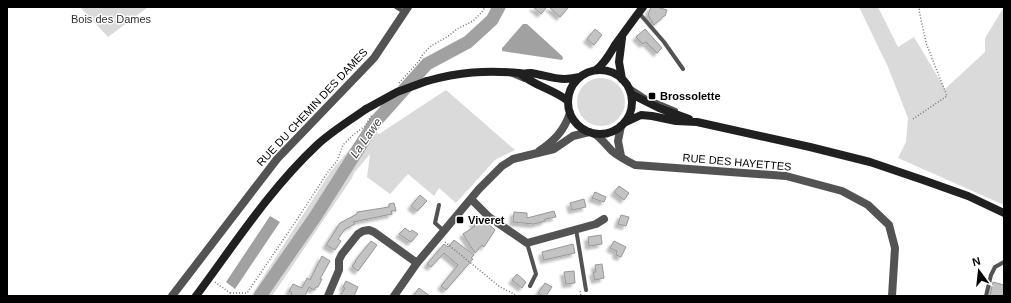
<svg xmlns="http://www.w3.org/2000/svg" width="1011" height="303" font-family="Arial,sans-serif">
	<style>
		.green { fill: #dadada }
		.water { fill: #a1a1a1 }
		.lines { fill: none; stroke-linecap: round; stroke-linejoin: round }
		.river { stroke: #a1a1a1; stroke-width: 13 }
		.building { fill: #c3c3c3; stroke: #979797; filter: url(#shadow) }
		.path { stroke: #757575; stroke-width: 1.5; stroke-dasharray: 1 2; stroke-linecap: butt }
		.lane { stroke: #535353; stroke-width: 4 }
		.street { stroke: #535353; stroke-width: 8 }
		.secondary { stroke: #202020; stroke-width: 8 }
		.secondary-bridge { stroke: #202020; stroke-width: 8 }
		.poi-dot { fill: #000; stroke: #fff; stroke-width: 1.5 }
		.labels { text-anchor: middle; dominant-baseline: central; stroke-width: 3; stroke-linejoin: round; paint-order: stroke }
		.park-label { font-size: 11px; fill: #313131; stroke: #fff }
		.poi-label { font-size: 11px; font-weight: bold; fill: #000; stroke: #fff; text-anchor: start }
		.street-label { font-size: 11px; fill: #000; stroke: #fff }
		.water-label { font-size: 12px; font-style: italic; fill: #424242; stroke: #fff }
	</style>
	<defs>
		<filter id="shadow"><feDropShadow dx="-3.5" dy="3.5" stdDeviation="1" flood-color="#0004"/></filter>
	</defs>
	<rect width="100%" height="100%" fill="#fff"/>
	<path class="green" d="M 80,7 L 148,7 L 108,37 Z
		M 859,7 L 878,7 L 898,47 L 914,37 L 945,89 L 985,52 L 985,38 L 1004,7 L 1004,205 L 898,158 L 906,142 L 908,118 L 888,67 Z
		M577 102a24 24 0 1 1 48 0a24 24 0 1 1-48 0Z
		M 446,90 L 515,150 L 495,160 L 456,203 L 439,188 L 434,196 L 408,174 L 390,194 L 367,177 L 370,154 L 354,173 L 352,178 L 272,296 L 251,296 L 331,171 L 368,128 L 379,134 Z"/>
	<path class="water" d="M 523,24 L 527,24 L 562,56 L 563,58 L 562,60 L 502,51 L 502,48 L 504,46 Z
		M 270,216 L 280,222 L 235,289 L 226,282 Z"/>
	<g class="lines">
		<path class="river" d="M 260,296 L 315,217 L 376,121 L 427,64 L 468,42 L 492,20 L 499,7"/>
	</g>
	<path class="building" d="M 533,7 L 547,7 L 541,14 Z
		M 549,7 L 569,7 L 560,17 Z
		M 651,7 L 657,7 L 667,10 L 665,16 L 664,16 L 654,25 L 648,15 Z
		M 595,29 L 602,35 L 594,45 L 587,39 Z
		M 645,29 L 662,48 L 657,53 L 646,42 L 643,44 L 636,37 Z
		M 619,186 L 629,193 L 624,200 L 614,192 Z
		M 595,192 L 606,197 L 604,202 L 592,198 Z
		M 420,195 L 427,201 L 417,211 L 411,206 Z
		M 584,199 L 586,207 L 572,210 L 570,203 Z
		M 394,203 L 396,211 L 391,211 L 392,214 L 353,222 L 355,224 L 345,229 L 338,239 L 341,241 L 335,250 L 326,245 L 340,223 L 357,214 L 357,212 L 389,207 L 389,204 Z
		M 554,211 L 556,217 L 545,219 L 545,221 L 534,224 L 513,222 L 514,212 L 527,213 L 527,218 Z
		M 621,215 L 629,217 L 626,226 L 618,224 Z
		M 478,219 L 480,222 L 484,220 L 495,230 L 484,247 L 482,245 L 475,253 L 463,234 L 475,226 L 473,222 Z
		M 405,228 L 410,232 L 412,230 L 418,234 L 411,242 L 399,234 Z
		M 601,235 L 602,244 L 589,246 L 588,237 Z
		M 454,240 L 474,255 L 471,258 L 473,259 L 446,290 L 441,286 L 458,265 L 444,253 L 431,267 L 427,264 L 444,244 L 448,247 Z
		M 371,241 L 377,245 L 358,271 L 352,266 L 356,262 L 355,261 Z
		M 614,241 L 626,247 L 621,257 L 616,255 L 617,251 L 610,248 Z
		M 573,244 L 575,253 L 544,260 L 542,252 Z
		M 322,256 L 330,261 L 320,279 L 322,279 L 318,287 L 316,287 L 314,290 L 309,287 L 305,296 L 291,296 L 292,293 L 289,291 L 293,284 L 302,288 L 307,278 L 310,280 Z
		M 602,264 L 604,278 L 595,280 L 593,272 L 596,272 L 595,265 Z
		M 574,271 L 575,283 L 566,284 L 564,272 Z
		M 517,274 L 526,282 L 522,288 L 512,280 Z
		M 346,281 L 358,287 L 354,296 L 340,296 L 345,288 L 343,287 Z
		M 993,282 L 1004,285 L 1004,296 L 990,296 Z
		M 545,283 L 552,287 L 546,296 L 543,296 L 538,293 Z
		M 419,288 L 430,296 L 413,296 Z"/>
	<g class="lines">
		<path class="path" d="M 399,83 L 419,61 L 423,54 L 431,46 L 447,37 L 457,29 L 473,21 L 482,12 L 485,7
			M 913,119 L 947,96 L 926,43 L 919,10 L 920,7
			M 445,242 L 500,287 L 518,296
			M 215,282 L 230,293 L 228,296
			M 580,291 L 581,296
			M 230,293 L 247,293 L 298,218 L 328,172 L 337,161 L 343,145 L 353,135 L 365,126 L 372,115"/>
		<path class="lane" d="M 396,7 L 404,12
			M 639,13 L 664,42 L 683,69
			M 510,74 L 524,80
			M 628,86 L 645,97 L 676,110
			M 439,205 L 435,223 L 444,231
			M 576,229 L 586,290
			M 527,243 L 536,274 L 530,286
			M 986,296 L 991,275 L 995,267 L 1004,262"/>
		<path class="street" d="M 595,134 C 602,139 606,145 612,151 C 618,156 627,161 635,165 L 786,176 L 842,191 L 868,205 L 889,225 L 895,248 L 892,296
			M 539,151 C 554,141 564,131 570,113
			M 621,156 L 618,141 L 621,126
			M 471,199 L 489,217 L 527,243 L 596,224 L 604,219
			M 172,296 L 277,159 L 374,58 L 408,7
			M 328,296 L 339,270 L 339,260 L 342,254 L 358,234 L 363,231 L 369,230 L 374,232 L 417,263
			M 394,296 L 417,263 L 479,189 L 502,166 L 513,159 L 554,149 L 573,136 L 589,132"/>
		<path class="secondary" d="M568 102a32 32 0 1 1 64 0a32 32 0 1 1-64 0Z
			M 596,70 C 605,63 609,55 615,45 C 624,33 633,20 643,7
			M 521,74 C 534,86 553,89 568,101
			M 622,79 L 619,62 L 622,38
			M 427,81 C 459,72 486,70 519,73 C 523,74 527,73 531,73 C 550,76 559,82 580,77
			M 631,94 L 659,108 L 689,119
			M 624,123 L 641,115 L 652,116 L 676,121 L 697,122 L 810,147 L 870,162 L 923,180 L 968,196 L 1004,213
			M 196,296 C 234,245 270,189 317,145 C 331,132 349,121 366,109"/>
		<path class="secondary-bridge" d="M 366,109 L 397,92 L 427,81"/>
	</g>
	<g class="poi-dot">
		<rect x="648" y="92" width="8" height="8" rx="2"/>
		<rect x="456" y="216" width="8" height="8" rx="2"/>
	</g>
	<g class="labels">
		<g class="park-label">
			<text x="111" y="19">Bois des Dames</text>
		</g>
		<g class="poi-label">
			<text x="660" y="96">Brossolette</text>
			<text x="468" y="220">Viveret</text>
		</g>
		<g class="street-label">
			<text transform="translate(312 107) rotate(-47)">RUE DU CHEMIN DES DAMES</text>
			<text transform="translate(737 162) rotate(5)">RUE DES HAYETTES</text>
		</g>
		<g class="water-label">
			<text transform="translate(366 138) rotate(-55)">La Lawe</text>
		</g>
	</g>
	<rect width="1011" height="303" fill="none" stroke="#000000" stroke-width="16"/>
	<g transform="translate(979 271) rotate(345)" stroke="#ffffff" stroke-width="3" paint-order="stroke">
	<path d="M0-3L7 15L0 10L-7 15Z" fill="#000000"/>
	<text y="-6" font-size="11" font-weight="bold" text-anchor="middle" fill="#000000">N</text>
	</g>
</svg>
